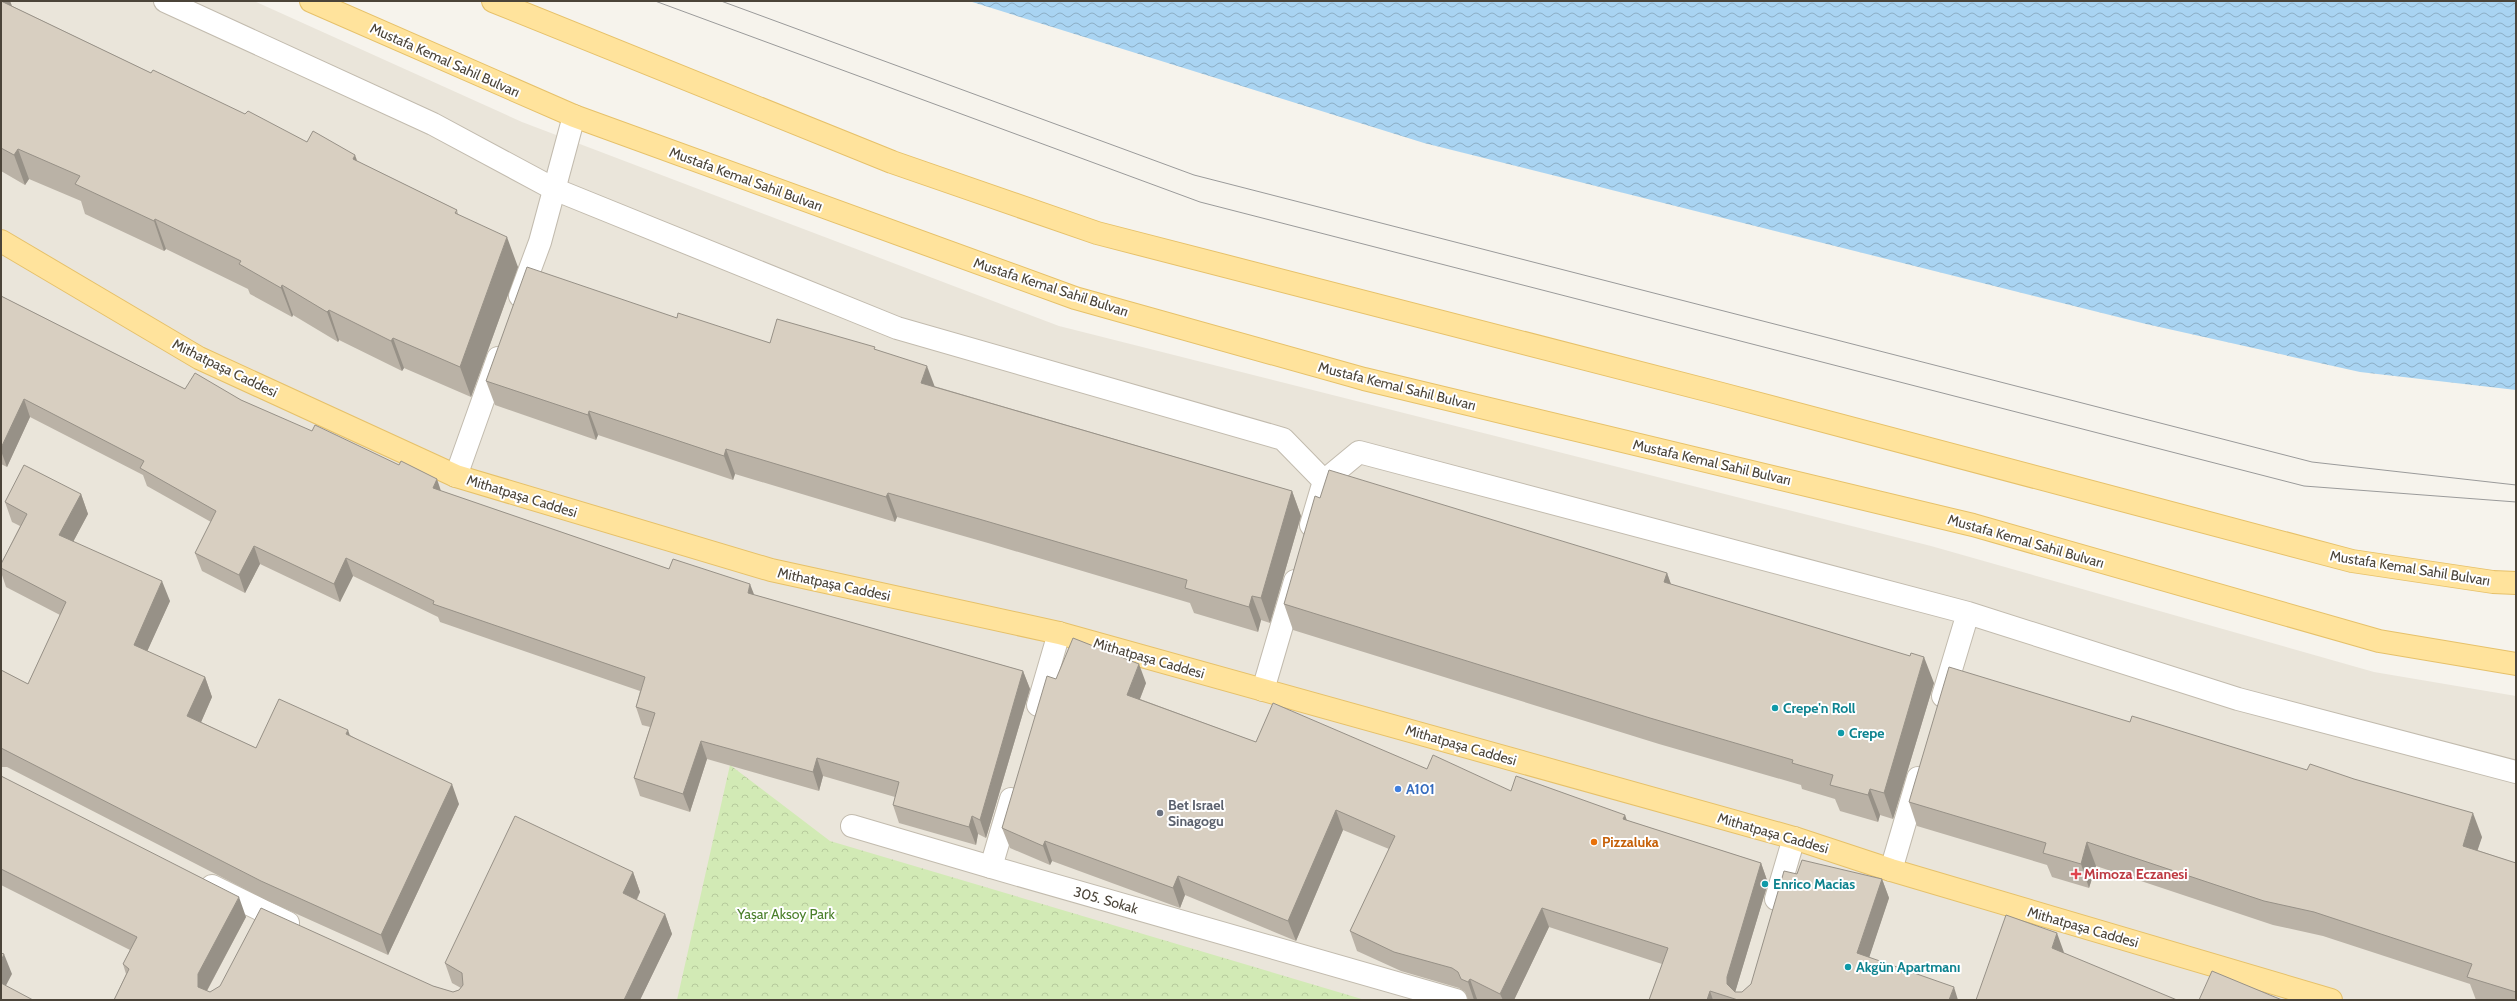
<svg xmlns="http://www.w3.org/2000/svg" width="2517" height="1001" font-family="Cabin,sans-serif">
	<style>
		.residential { fill: #eae5da }
		.park { fill: url(#park-crowns) }
		.water { fill: url(#water-waves) }
		.lines { fill: none; stroke-linecap: round; stroke-linejoin: round }
		.lane-casing { stroke: #c2bbae; stroke-width: 24 }
		.street-casing { stroke: #c2bbae; stroke-width: 24 }
		.primary-casing { stroke: #e6c16a; stroke-width: 24 }
		.lane { stroke: #fff; stroke-width: 22 }
		.street { stroke: #fff; stroke-width: 22 }
		.primary { stroke: #ffe39c; stroke-width: 22 }
		.tram { stroke: #9a9a9a; stroke-width: 1 }
		.wall { fill: #bab2a6 }
		.shaded-wall { fill: #979187 }
		.building { fill: #d8cfc1; stroke: #979187 }
		.culture-dot { fill: #0f9aa8; stroke: #fff; stroke-width: 1.5 }
		.shop-dot { fill: #3f7fe0; stroke: #fff; stroke-width: 1.5 }
		.worship-dot { fill: #6b7280; stroke: #fff; stroke-width: 1.5 }
		.food-dot { fill: #e8710a; stroke: #fff; stroke-width: 1.5 }
		.health-dot { fill: #e0444e; stroke: #fff; stroke-width: 1.5 }
		.labels { text-anchor: middle; dominant-baseline: central; stroke-width: 4; stroke-linejoin: round; paint-order: stroke }
		.street-label { font-size: 14px; fill: #4b4439; stroke: #fff }
		.culture-label { font-size: 14px; font-weight: bold; fill: #0d838f; stroke: #fff; text-anchor: start }
		.shop-label { font-size: 14px; font-weight: bold; fill: #366cbe; stroke: #fff; text-anchor: start }
		.worship-label { font-size: 14px; font-weight: bold; fill: #5b616d; stroke: #fff; text-anchor: start }
		.food-label { font-size: 14px; font-weight: bold; fill: #c56008; stroke: #fff; text-anchor: start }
		.health-label { font-size: 14px; font-weight: bold; fill: #be3a42; stroke: #fff; text-anchor: start }
		.park-label { font-size: 14px; fill: #4a7f2a; stroke: #fff }
	</style>
	<defs>
		<pattern id="park-crowns" width="20" height="18" patternUnits="userSpaceOnUse"><rect width="20" height="18" fill="#d2eab5"/><path d="M2 6a3 3 0 1 1 6 0M12 15a3 3 0 1 1 6 0" fill="none" stroke="#b6ca9c"/></pattern>
		<pattern id="water-waves" width="16" height="10" patternUnits="userSpaceOnUse"><rect width="16" height="10" fill="#a9d4f2"/><path d="M0 5q4-4 8 0t8 0" fill="none" stroke="#8caec5"/></pattern>
	</defs>
	<rect width="100%" height="100%" fill="#f6f3ec"/>
	<path class="residential" d="M 1,1 L 254,1 L 522,122 L 1059,326 L 1931,546 L 2374,672 L 2516,696 L 2516,1000 L 1,1000 Z"/>
	<path class="park" d="M 730,765 L 830,841 L 1365,1000 L 677,1000 Z"/>
	<path class="water" d="M 969,1 L 2516,1 L 2516,390 L 2360,372 L 2146,324 L 1424,143 Z"/>
	<g class="lines">
		<g class="lane-casing">
			<path id="lane" d="M 165,1 L 433,124 L 554,189 L 897,328 L 1283,439 L 1324,481
				M 1311,525 L 1324,481 L 1359,452 L 1968,613 L 2238,699 L 2516,772
				M 1263,690 L 1295,581
				M 1943,696 L 1968,613
				M 852,826 L 991,867
				M 1891,870 L 1918,778"/>
		</g>
		<g class="street-casing">
			<path id="street" d="M 520,296 L 540,242 L 574,116
				M 456,476 L 498,358
				M 1038,705 L 1059,633
				M 1011,799 L 991,867 L 1456,1000
				M 212,886 L 288,923
				M 1776,899 L 1794,838"/>
		</g>
		<g class="primary-casing">
			<path id="primary" d="M 311,1 L 574,116 L 1075,298 L 1364,379 L 1973,525 L 2379,641 L 2516,664
				M 493,1 L 892,162 L 1097,233 L 1718,393 L 2352,561 L 2493,582 L 2516,583
				M 1,241 L 199,358 L 456,476 L 771,570 L 1059,633 L 1794,838 L 1891,870 L 2331,1000"/>
		</g>
		<use href="#lane" class="lane"/>
		<use href="#street" class="street"/>
		<use href="#primary" class="primary"/>
		<path class="tram" d="M 655,1 L 1200,202 L 2304,486 L 2516,502
			M 721,1 L 1194,175 L 2312,462 L 2516,485"/>
	</g>
	<path class="wall" d="M 1,1 L 10,1 L 12,6 L 151,73 L 307,142 L 357,161 L 457,210 L 458,214 L 518,267 L 471,397 L 404,368 L 402,371 L 339,340 L 338,342 L 293,315 L 292,317 L 250,294 L 248,289 L 166,249 L 164,251 L 85,214 L 81,201 L 29,179 L 25,185 L 1,171 Z
		M 1,296 L 185,389 L 241,400 L 441,491 L 669,569 L 755,595 L 1023,671 L 1030,689 L 986,838 L 978,834 L 976,845 L 899,823 L 893,805 L 895,797 L 823,776 L 819,791 L 707,759 L 690,812 L 640,796 L 634,778 L 650,727 L 642,725 L 636,707 L 640,691 L 440,622 L 438,617 L 353,576 L 340,602 L 260,564 L 245,593 L 202,571 L 195,553 L 211,522 L 147,486 L 143,475 L 30,417 L 7,467 L 1,464 Z
		M 677,318 L 770,343 L 876,350 L 934,386 L 1292,491 L 1301,516 L 1270,623 L 1261,620 L 1258,632 L 1194,613 L 1190,603 L 988,543 L 897,517 L 895,522 L 735,474 L 733,480 L 598,435 L 596,440 L 495,405 L 486,381 Z
		M 81,494 L 88,514 L 73,542 L 170,601 L 147,651 L 205,677 L 212,697 L 201,722 L 256,748 L 350,735 L 459,804 L 388,955 L 268,901 L 7,767 L 1,767 L 1,670 L 28,684 L 60,615 L 6,587 L 1,572 L 1,564 L 20,526 L 12,522 L 5,502 Z
		M 1667,573 L 1671,584 L 1934,683 L 1893,819 L 1880,815 L 1878,822 L 1840,811 L 1835,799 L 1802,789 L 1801,785 L 1659,744 L 1293,630 L 1284,604 Z
		M 1056,679 L 1146,683 L 1140,699 L 1256,742 L 1427,769 L 1511,791 L 1625,815 L 1626,820 L 1761,863 L 1768,883 L 1735,992 L 1742,992 L 1751,984 L 1797,874 L 1882,879 L 1889,898 L 1869,957 L 1958,1000 L 1649,1000 L 1662,964 L 1549,927 L 1514,1000 L 1479,1000 L 1477,999 L 1476,1000 L 1470,1000 L 1468,999 L 1465,992 L 1459,988 L 1401,971 L 1357,951 L 1350,931 L 1389,849 L 1343,830 L 1296,941 L 1185,895 L 1180,908 L 1052,861 L 1050,865 L 1010,848 L 1002,828 Z
		M 1,776 L 246,917 L 207,991 L 210,992 L 433,986 L 453,992 L 459,990 L 461,988 L 452,983 L 445,963 L 633,872 L 640,892 L 637,900 L 665,914 L 672,934 L 640,1000 L 114,1000 L 126,974 L 123,964 L 130,950 L 1,885 Z
		M 1909,802 L 2482,837 L 2477,850 L 2516,863 L 2516,1000 L 2476,1000 L 2470,984 L 2323,936 L 2273,925 L 2096,866 L 2089,888 L 2052,877 L 2047,865 L 1917,826 Z"/>
	<path class="shaded-wall" d="M 2,1 L 10,1 L 18,23 Z
		M 18,149 L 29,179 L 25,185 L 14,155 Z
		M 355,155 L 366,185 L 353,159 Z
		M 155,219 L 166,249 L 164,251 L 154,221 Z
		M 507,237 L 518,267 L 471,397 L 460,367 Z
		M 282,285 L 293,315 L 292,317 L 281,288 Z
		M 329,310 L 339,340 L 338,342 L 327,312 Z
		M 393,338 L 404,368 L 402,371 L 391,341 Z
		M 927,366 L 936,390 L 921,383 Z
		M 24,399 L 30,417 L 7,467 L 1,451 L 1,448 Z
		M 589,411 L 598,435 L 596,440 L 588,415 Z
		M 726,449 L 735,474 L 733,480 L 724,456 Z
		M 437,479 L 443,497 L 433,488 Z
		M 1292,491 L 1301,516 L 1270,623 L 1261,598 Z
		M 888,493 L 897,517 L 895,522 L 886,497 Z
		M 81,494 L 88,514 L 66,555 L 59,535 Z
		M 254,546 L 260,564 L 245,593 L 239,575 Z
		M 346,558 L 353,576 L 340,602 L 334,584 Z
		M 1667,573 L 1676,599 L 1664,582 Z
		M 162,581 L 170,601 L 141,665 L 134,645 Z
		M 750,584 L 757,602 L 748,593 Z
		M 1252,596 L 1261,620 L 1258,632 L 1249,607 Z
		M 1924,657 L 1934,683 L 1893,819 L 1884,793 Z
		M 1139,664 L 1146,683 L 1134,714 L 1127,695 Z
		M 1023,671 L 1030,689 L 986,838 L 980,820 Z
		M 205,677 L 212,697 L 195,736 L 187,716 Z
		M 348,730 L 355,750 L 346,734 Z
		M 701,741 L 707,759 L 690,812 L 683,794 Z
		M 817,758 L 823,776 L 819,791 L 813,772 Z
		M 452,784 L 459,804 L 388,955 L 381,935 Z
		M 1870,789 L 1880,815 L 1878,822 L 1868,795 Z
		M 1336,810 L 1343,830 L 1296,941 L 1288,921 Z
		M 2473,813 L 2482,837 L 2471,870 L 2463,846 Z
		M 1625,815 L 1632,835 L 1623,819 Z
		M 972,816 L 978,834 L 976,845 L 969,827 Z
		M 1045,841 L 1052,861 L 1050,865 L 1043,846 Z
		M 2087,842 L 2096,866 L 2089,888 L 2081,864 Z
		M 1761,863 L 1768,883 L 1734,996 L 1727,984 L 1727,977 Z
		M 633,872 L 640,892 L 630,913 L 623,893 Z
		M 1178,876 L 1185,895 L 1180,908 L 1173,888 Z
		M 1882,879 L 1889,898 L 1864,973 L 1857,953 Z
		M 239,897 L 246,917 L 205,994 L 198,987 L 198,974 Z
		M 1542,908 L 1549,927 L 1514,1000 L 1503,1000 L 1500,994 Z
		M 665,914 L 672,934 L 640,1000 L 624,1000 Z
		M 2057,933 L 2066,958 L 2052,948 Z
		M 4,954 L 12,974 L 1,995 L 1,961 Z
		M 1470,979 L 1477,999 L 1476,1000 L 1474,1000 L 1468,982 Z
		M 1954,987 L 1958,1000 L 1949,1000 Z
		M 1710,991 L 1713,1000 L 1707,1000 Z"/>
	<path class="building" d="M 1,1 L 151,73 L 153,70 L 245,114 L 248,111 L 307,142 L 313,131 L 355,155 L 353,159 L 457,210 L 455,213 L 507,237 L 460,367 L 393,338 L 391,341 L 329,310 L 327,312 L 282,285 L 281,288 L 239,264 L 241,261 L 155,219 L 154,221 L 75,184 L 80,176 L 18,149 L 14,155 L 1,148 Z
		M 527,267 L 677,318 L 678,313 L 770,343 L 777,319 L 875,347 L 874,349 L 927,366 L 921,383 L 1292,491 L 1261,598 L 1252,596 L 1249,607 L 1185,588 L 1187,580 L 979,519 L 888,493 L 886,497 L 726,449 L 724,456 L 589,411 L 588,415 L 486,381 Z
		M 1,296 L 185,389 L 195,373 L 241,400 L 312,431 L 315,425 L 399,465 L 401,461 L 437,479 L 433,488 L 669,569 L 673,559 L 750,584 L 748,593 L 1023,671 L 980,820 L 972,816 L 969,827 L 893,805 L 899,782 L 817,758 L 813,772 L 701,741 L 683,794 L 634,778 L 655,713 L 636,707 L 645,677 L 433,604 L 434,601 L 346,558 L 334,584 L 254,546 L 239,575 L 195,553 L 216,511 L 140,468 L 144,461 L 24,399 L 1,448 Z
		M 24,465 L 81,494 L 59,535 L 162,581 L 134,645 L 205,677 L 187,716 L 256,748 L 279,699 L 348,730 L 346,734 L 452,784 L 381,935 L 261,881 L 1,748 L 1,670 L 28,684 L 66,602 L 1,568 L 1,564 L 27,514 L 5,502 Z
		M 1329,470 L 1667,573 L 1664,582 L 1910,656 L 1911,653 L 1924,657 L 1884,793 L 1870,789 L 1868,795 L 1830,785 L 1833,775 L 1792,763 L 1793,760 L 1650,718 L 1284,604 L 1315,496 L 1320,498 Z
		M 1073,638 L 1139,664 L 1127,695 L 1256,742 L 1273,703 L 1427,769 L 1433,755 L 1511,791 L 1516,776 L 1625,815 L 1623,819 L 1761,863 L 1727,977 L 1727,984 L 1735,992 L 1742,992 L 1751,984 L 1784,871 L 1797,874 L 1802,860 L 1882,879 L 1857,953 L 1954,987 L 1949,1000 L 1738,1000 L 1710,991 L 1707,1000 L 1649,1000 L 1668,948 L 1542,908 L 1500,994 L 1470,979 L 1468,982 L 1461,979 L 1458,972 L 1452,968 L 1394,952 L 1350,931 L 1395,836 L 1336,810 L 1288,921 L 1178,876 L 1173,888 L 1045,841 L 1043,846 L 1002,828 L 1047,676 L 1056,679 Z
		M 1949,667 L 2130,722 L 2132,716 L 2307,770 L 2310,764 L 2354,779 L 2473,813 L 2463,846 L 2516,863 L 2516,992 L 2467,977 L 2472,964 L 2314,912 L 2264,901 L 2087,842 L 2081,864 L 2043,853 L 2046,843 L 1909,802 Z
		M 1,776 L 239,897 L 198,974 L 198,987 L 210,992 L 220,986 L 261,908 L 433,986 L 453,992 L 459,990 L 463,985 L 462,973 L 445,963 L 515,816 L 633,872 L 623,893 L 665,914 L 624,1000 L 114,1000 L 129,969 L 123,964 L 137,937 L 1,869 Z
		M 2006,915 L 2057,933 L 2052,948 L 2177,1000 L 1976,1000 Z
		M 1,953 L 4,954 L 1,961 Z
		M 2212,971 L 2282,1000 L 2199,1000 Z
		M 1,983 L 33,1000 L 1,1000 Z"/>
	<g class="culture-dot">
		<circle cx="1775" cy="708" r="4"/>
		<circle cx="1841" cy="733" r="4"/>
		<circle cx="1765" cy="884" r="4"/>
		<circle cx="1848" cy="967" r="4"/>
	</g>
	<circle class="shop-dot" cx="1398" cy="789" r="4"/>
	<circle class="worship-dot" cx="1160" cy="813" r="4"/>
	<circle class="food-dot" cx="1594" cy="842" r="4"/>
	<path class="health-dot" d="M2074 868h4v4h4v4h-4v4h-4v-4h-4v-4h4z"/>
	<g class="labels">
		<g class="street-label">
			<text transform="translate(445 60) rotate(24)">Mustafa Kemal Sahil Bulvarı</text>
			<text transform="translate(746 179) rotate(20)">Mustafa Kemal Sahil Bulvarı</text>
			<text transform="translate(1051 287) rotate(18)">Mustafa Kemal Sahil Bulvarı</text>
			<text transform="translate(225 368) rotate(26)">Mithatpaşa Caddesi</text>
			<text transform="translate(1397 386) rotate(14)">Mustafa Kemal Sahil Bulvarı</text>
			<text transform="translate(1712 462) rotate(13)">Mustafa Kemal Sahil Bulvarı</text>
			<text transform="translate(522 496) rotate(17)">Mithatpaşa Caddesi</text>
			<text transform="translate(2026 541) rotate(16)">Mustafa Kemal Sahil Bulvarı</text>
			<text transform="translate(2410 568) rotate(9)">Mustafa Kemal Sahil Bulvarı</text>
			<text transform="translate(834 584) rotate(12)">Mithatpaşa Caddesi</text>
			<text transform="translate(1149 658) rotate(16)">Mithatpaşa Caddesi</text>
			<text transform="translate(1461 745) rotate(16)">Mithatpaşa Caddesi</text>
			<text transform="translate(1773 833) rotate(16)">Mithatpaşa Caddesi</text>
			<text transform="translate(1106 900) rotate(16)">305. Sokak</text>
			<text transform="translate(2083 927) rotate(16)">Mithatpaşa Caddesi</text>
		</g>
		<g class="culture-label">
			<text x="1783" y="708">Crepe'n Roll</text>
			<text x="1849" y="733">Crepe</text>
			<text x="1773" y="884">Enrico Macias</text>
			<text x="1856" y="967">Akgün Apartmanı</text>
		</g>
		<g class="shop-label">
			<text x="1406" y="789">A101</text>
		</g>
		<g class="worship-label">
			<text x="1168" y="805">Bet Israel<tspan x="1168" dy="16">Sinagogu</tspan></text>
		</g>
		<g class="food-label">
			<text x="1602" y="842">Pizzaluka</text>
		</g>
		<g class="health-label">
			<text x="2084" y="874">Mimoza Eczanesi</text>
		</g>
		<g class="park-label">
			<text x="786" y="914">Yaşar Aksoy Park</text>
		</g>
	</g>
	<rect width="2517" height="1001" fill="none" stroke="#4b4439" stroke-width="4"/>
</svg>
